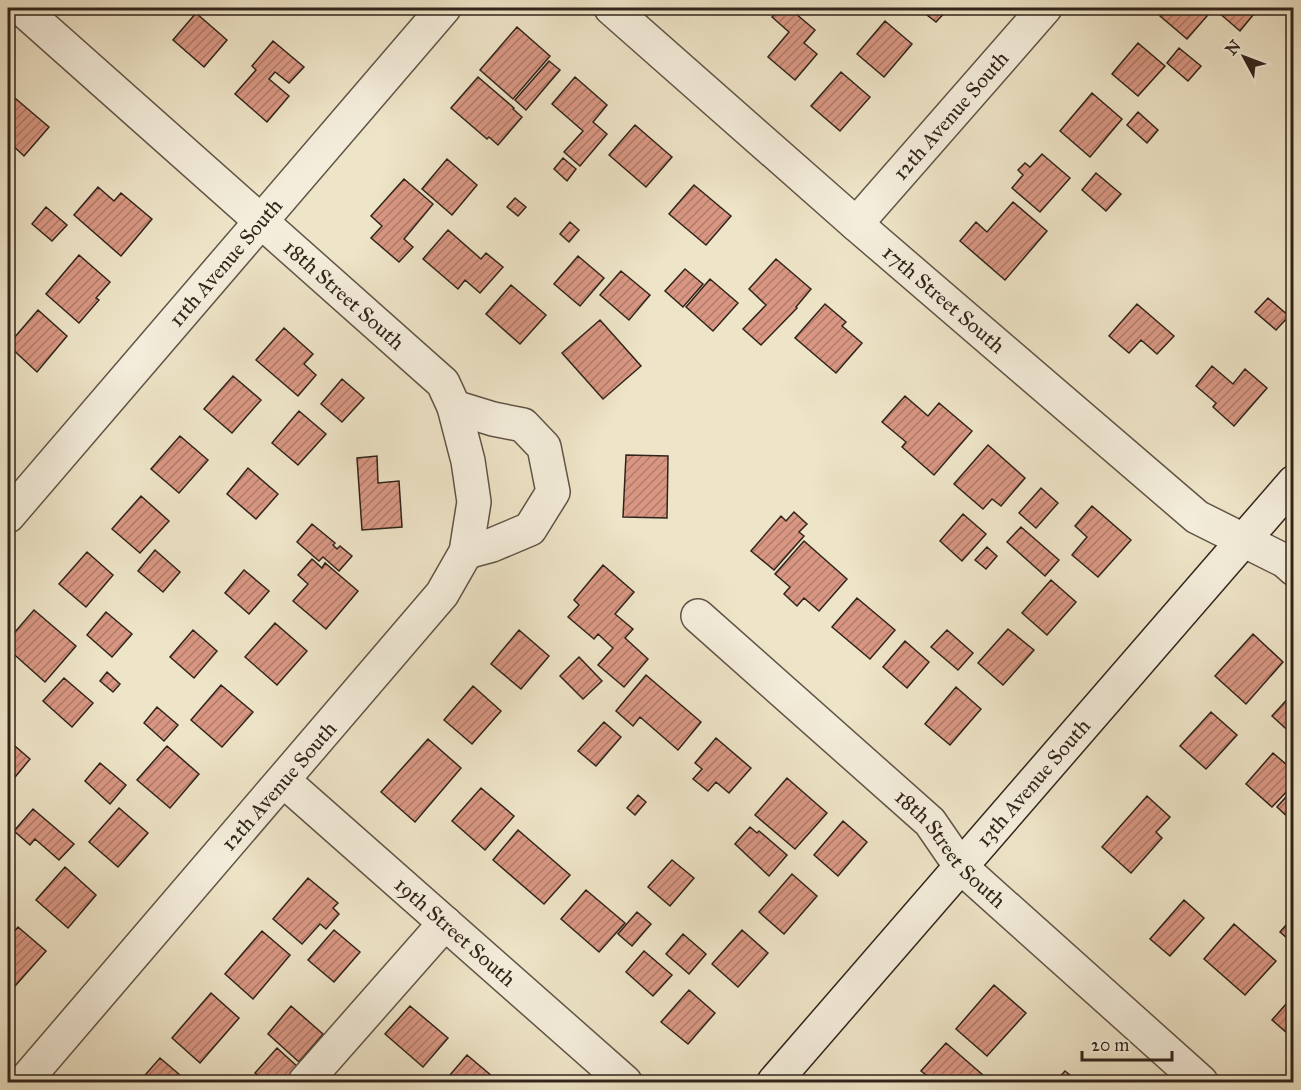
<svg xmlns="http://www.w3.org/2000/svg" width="1301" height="1090" font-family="'IM FELL Great Primer',serif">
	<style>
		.building { fill: url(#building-hatch); stroke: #30241b; stroke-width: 1.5 }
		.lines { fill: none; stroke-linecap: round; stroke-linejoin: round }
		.street-casing { stroke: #605446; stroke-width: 36 }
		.secondary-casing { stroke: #30241b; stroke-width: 36 }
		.street { stroke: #f4eddb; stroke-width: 33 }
		.secondary { stroke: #f4eddb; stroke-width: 33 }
		.labels { text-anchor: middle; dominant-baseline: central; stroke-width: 4.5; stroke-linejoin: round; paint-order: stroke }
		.street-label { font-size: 21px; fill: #30241b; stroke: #f4eddb }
	</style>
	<defs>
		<pattern id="building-hatch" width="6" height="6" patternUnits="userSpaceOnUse" patternTransform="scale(1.5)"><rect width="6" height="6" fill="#d99783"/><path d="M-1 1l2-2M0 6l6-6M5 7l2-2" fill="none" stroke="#b07b6a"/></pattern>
	</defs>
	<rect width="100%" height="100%" fill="#eee4c7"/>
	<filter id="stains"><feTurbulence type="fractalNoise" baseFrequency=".00333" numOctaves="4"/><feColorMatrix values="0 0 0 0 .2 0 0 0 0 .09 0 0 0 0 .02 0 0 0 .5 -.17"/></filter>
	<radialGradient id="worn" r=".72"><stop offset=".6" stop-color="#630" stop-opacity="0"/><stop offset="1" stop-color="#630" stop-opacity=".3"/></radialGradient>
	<path class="building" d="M 781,8 L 789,8 L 815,30 L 804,43 L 817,54 L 795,80 L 768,57 L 789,32 L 772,17 Z
		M 918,8 L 949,8 L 936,22 Z
		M 1168,8 L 1214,8 L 1187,39 L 1160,16 Z
		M 1222,8 L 1245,8 L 1253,15 L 1240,31 L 1218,12 Z
		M 196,13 L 227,40 L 204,67 L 173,40 Z
		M 885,21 L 912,44 L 884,77 L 857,54 Z
		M 517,27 L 550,56 L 513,99 L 480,70 Z
		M 273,41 L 304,67 L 289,83 L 275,72 L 269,79 L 289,96 L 267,122 L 235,94 L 256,70 L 252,66 Z
		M 1138,43 L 1165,66 L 1138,96 L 1112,74 Z
		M 1179,48 L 1201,66 L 1188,81 L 1167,63 Z
		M 549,61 L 560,70 L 526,110 L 515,100 Z
		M 841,72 L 870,97 L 840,131 L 811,106 Z
		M 478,77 L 514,108 L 513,109 L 522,117 L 498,145 L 489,137 L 487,139 L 451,108 Z
		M 575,77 L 607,105 L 593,122 L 607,134 L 580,166 L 564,152 L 583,131 L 552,104 Z
		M 9,93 L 49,127 L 24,156 L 8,141 L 8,95 Z
		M 1092,93 L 1122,119 L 1090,157 L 1060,131 Z
		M 1138,112 L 1158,130 L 1147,143 L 1127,125 Z
		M 635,125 L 672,157 L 646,187 L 609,155 Z
		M 1042,154 L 1070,178 L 1040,212 L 1012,188 L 1023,175 L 1018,170 L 1025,163 L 1030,167 Z
		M 563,158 L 576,169 L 567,181 L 554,169 Z
		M 447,159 L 477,185 L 452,215 L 422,189 Z
		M 1096,173 L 1121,194 L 1106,211 L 1082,190 Z
		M 404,179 L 433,204 L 404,239 L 413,247 L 399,262 L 371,238 L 382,226 L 371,216 Z
		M 694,185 L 731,216 L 706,245 L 669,214 Z
		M 98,187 L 114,201 L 121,193 L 152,219 L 121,256 L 74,215 Z
		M 515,198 L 526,207 L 518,216 L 507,207 Z
		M 1013,202 L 1047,231 L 1005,280 L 960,241 L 976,222 L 987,232 Z
		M 46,207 L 67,225 L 52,241 L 32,224 Z
		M 570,222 L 579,230 L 569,242 L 560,234 Z
		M 448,230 L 481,259 L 486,253 L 503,267 L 480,293 L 465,280 L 458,289 L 423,259 Z
		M 79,255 L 110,282 L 96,298 L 99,300 L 79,323 L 46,294 Z
		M 578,256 L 604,278 L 580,306 L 554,284 Z
		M 776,259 L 811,289 L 796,307 L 797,308 L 761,345 L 743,329 L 766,305 L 749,289 Z
		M 685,269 L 703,284 L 683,307 L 665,291 Z
		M 621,271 L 650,295 L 629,320 L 600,295 Z
		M 710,279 L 738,303 L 713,331 L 686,307 Z
		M 511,285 L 546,315 L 520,344 L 486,314 Z
		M 1268,298 L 1289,316 L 1276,330 L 1255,312 Z
		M 825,304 L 846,322 L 842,326 L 862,343 L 836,373 L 795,338 Z
		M 1137,304 L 1174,336 L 1157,354 L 1141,340 L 1129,353 L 1109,336 Z
		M 38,310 L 67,336 L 37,372 L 8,345 Z
		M 600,320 L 641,366 L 603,399 L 562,353 Z
		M 284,328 L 313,354 L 304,364 L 316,375 L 298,396 L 256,360 Z
		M 1212,366 L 1233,384 L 1245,369 L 1267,388 L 1234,426 L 1213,407 L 1216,403 L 1196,386 Z
		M 233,376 L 261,400 L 232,433 L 204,409 Z
		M 342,379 L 364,398 L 342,422 L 321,404 Z
		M 905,396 L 928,416 L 939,403 L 972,431 L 934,475 L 902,447 L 906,442 L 882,422 Z
		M 299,411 L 326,434 L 298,465 L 272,443 Z
		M 180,436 L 208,460 L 179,493 L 151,469 Z
		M 988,445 L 1025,478 L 1001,506 L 992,499 L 983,509 L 954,484 Z
		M 626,455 L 668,456 L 667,518 L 623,517 Z
		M 377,456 L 378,483 L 399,481 L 402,527 L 362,530 L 357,458 Z
		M 248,468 L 278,494 L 256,519 L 227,494 Z
		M 1041,488 L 1058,503 L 1036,528 L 1019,513 Z
		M 141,496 L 169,521 L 140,553 L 112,529 Z
		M 1092,506 L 1131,540 L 1098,577 L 1072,555 L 1087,537 L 1075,526 Z
		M 794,512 L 807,524 L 799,532 L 804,536 L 774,570 L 751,551 L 781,516 L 786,521 Z
		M 963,514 L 986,534 L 962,561 L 940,541 Z
		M 312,524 L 335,543 L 333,545 L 337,549 L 340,546 L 352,556 L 339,571 L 323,557 L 319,561 L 297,542 Z
		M 1021,527 L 1059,560 L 1045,576 L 1007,542 Z
		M 804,541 L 847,579 L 819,611 L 804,598 L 797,606 L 784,594 L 790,587 L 775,574 Z
		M 987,547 L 997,556 L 986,569 L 975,560 Z
		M 155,550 L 180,572 L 163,592 L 138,571 Z
		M 87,552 L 113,575 L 86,607 L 59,584 Z
		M 312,559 L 322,568 L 325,563 L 358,591 L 326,629 L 293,601 L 308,584 L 298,575 Z
		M 603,565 L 634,592 L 615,614 L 633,629 L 625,638 L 648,659 L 624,687 L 598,665 L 613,648 L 598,634 L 594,639 L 568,617 L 579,605 L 574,600 Z
		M 244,570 L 269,591 L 249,614 L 225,593 Z
		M 1051,580 L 1076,602 L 1047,635 L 1022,613 Z
		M 857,598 L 895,630 L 870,659 L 832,627 Z
		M 34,610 L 76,646 L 45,682 L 8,649 L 8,640 Z
		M 106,612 L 132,634 L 112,657 L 87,635 Z
		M 275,623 L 307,651 L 277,685 L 245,657 Z
		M 1008,629 L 1034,650 L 1003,685 L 978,663 Z
		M 193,630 L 217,651 L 194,678 L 170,657 Z
		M 519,630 L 549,656 L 521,689 L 491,664 Z
		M 947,630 L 973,653 L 958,670 L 931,647 Z
		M 1253,634 L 1283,662 L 1246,704 L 1215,676 Z
		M 905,641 L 929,662 L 907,688 L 883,667 Z
		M 579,657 L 602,681 L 583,699 L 560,676 Z
		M 107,672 L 120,684 L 113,692 L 100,681 Z
		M 646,675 L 701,722 L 678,750 L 640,717 L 633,726 L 616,711 Z
		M 64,678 L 93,703 L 72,727 L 43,701 Z
		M 221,685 L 253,712 L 222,747 L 191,720 Z
		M 473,686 L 501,711 L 472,744 L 444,720 Z
		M 956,687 L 981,709 L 950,745 L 925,724 Z
		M 1294,692 L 1294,736 L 1272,716 Z
		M 157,707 L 178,725 L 164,741 L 144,723 Z
		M 1211,712 L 1237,735 L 1206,769 L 1180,746 Z
		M 604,722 L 621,737 L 596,766 L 578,751 Z
		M 716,738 L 751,768 L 729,793 L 716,782 L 708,791 L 693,779 L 702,769 L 695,763 Z
		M 428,739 L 461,768 L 415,822 L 381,792 Z
		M 8,740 L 30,759 L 11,782 L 8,780 Z
		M 167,746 L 199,774 L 170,808 L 137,780 Z
		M 1273,753 L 1294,771 L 1294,784 L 1272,807 L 1246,784 Z
		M 100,763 L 126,785 L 110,804 L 85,781 Z
		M 787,778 L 827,813 L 795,849 L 755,815 Z
		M 481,788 L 514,816 L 485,850 L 452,821 Z
		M 1294,788 L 1294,821 L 1293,822 L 1277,807 Z
		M 638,795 L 646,802 L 635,815 L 627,808 Z
		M 1147,796 L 1170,817 L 1156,832 L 1162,838 L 1131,873 L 1102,847 Z
		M 119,808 L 148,833 L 118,867 L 89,842 Z
		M 33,809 L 74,844 L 59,860 L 35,839 L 30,845 L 14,831 Z
		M 843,821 L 867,842 L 838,876 L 814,855 Z
		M 750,827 L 757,833 L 759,831 L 787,855 L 769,876 L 735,844 Z
		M 518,830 L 570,875 L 544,904 L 493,860 Z
		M 672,860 L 694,878 L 670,906 L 648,887 Z
		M 65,867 L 96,895 L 68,928 L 36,900 Z
		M 792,874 L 817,896 L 784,934 L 759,912 Z
		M 308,878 L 338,903 L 333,908 L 339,914 L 326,929 L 320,924 L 302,944 L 273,919 Z
		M 586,890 L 625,923 L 599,952 L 561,919 Z
		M 1184,900 L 1204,918 L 1170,956 L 1150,939 Z
		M 637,912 L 651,924 L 632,946 L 618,934 Z
		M 1294,916 L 1294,944 L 1280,932 Z
		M 1234,924 L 1276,961 L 1245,995 L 1204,959 Z
		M 18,927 L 46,951 L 8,994 L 8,939 Z
		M 334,930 L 360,952 L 334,982 L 308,960 Z
		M 742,930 L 768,953 L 738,987 L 712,964 Z
		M 262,931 L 290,955 L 253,999 L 225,974 Z
		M 683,934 L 706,954 L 689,974 L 666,954 Z
		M 644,951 L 672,975 L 653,996 L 626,972 Z
		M 994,985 L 1026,1013 L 987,1056 L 956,1029 Z
		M 689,990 L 715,1013 L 688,1044 L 661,1022 Z
		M 211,993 L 239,1018 L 200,1063 L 172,1038 Z
		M 1294,995 L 1294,1039 L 1272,1020 Z
		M 291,1006 L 323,1034 L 299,1062 L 268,1034 Z
		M 410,1006 L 448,1038 L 423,1067 L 385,1034 Z
		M 946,1043 L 991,1082 L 935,1082 L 921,1071 Z
		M 277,1048 L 299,1068 L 287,1082 L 266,1082 L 255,1073 Z
		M 467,1055 L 499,1082 L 444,1082 Z
		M 160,1058 L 187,1081 L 186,1082 L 139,1082 Z
		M 1065,1071 L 1079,1082 L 1055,1082 Z"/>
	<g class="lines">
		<g class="street-casing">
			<g id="street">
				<path id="s1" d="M 21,8 L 443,383 L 454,407 L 468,461 L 474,502 L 466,552 L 442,594 L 24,1082"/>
				<path id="s2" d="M 611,8 L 856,224 L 1197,517 L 1285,561 L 1294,569"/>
				<path id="s3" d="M 856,224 L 1045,8"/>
				<path d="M 454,407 L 493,419 L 523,425 L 544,447 L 553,492 L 530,529 L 492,545 L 466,552"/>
				<path id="s4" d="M 8,516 L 444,8"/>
				<path id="s5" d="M 698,616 L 930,822 L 961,867 L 1201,1082"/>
				<path id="s6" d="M 284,781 L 625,1082"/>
				<path d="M 305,1082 L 445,923"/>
			</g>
		</g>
		<g class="secondary-casing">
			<g id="secondary">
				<path id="s7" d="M 774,1082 L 1294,482"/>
			</g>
		</g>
		<use href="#street" class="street"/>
		<use href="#secondary" class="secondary"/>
	</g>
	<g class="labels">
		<g class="street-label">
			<text stroke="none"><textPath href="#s3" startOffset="144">12th Avenue South</textPath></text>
			<text stroke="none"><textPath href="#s4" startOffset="334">11th Avenue South</textPath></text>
			<text stroke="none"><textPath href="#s1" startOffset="432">18th Street South</textPath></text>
			<text stroke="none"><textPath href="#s2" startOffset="442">17th Street South</textPath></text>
			<text stroke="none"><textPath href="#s7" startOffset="396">13th Avenue South</textPath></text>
			<text transform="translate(279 786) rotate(-49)">12th Avenue South</text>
			<text stroke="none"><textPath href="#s5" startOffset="344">18th Street South</textPath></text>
			<text stroke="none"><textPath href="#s6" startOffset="228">19th Street South</textPath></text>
		</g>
	</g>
	<rect width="1301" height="1090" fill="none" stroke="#eee4c7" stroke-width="30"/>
	<rect x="9" y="9" width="1283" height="1072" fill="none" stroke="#30241b" stroke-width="3"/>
	<rect x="15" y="15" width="1271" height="1060" fill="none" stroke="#30241b" stroke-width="1.5"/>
	<g transform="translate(1244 57) rotate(311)" stroke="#f4eddb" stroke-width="4.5" paint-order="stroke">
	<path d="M0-4.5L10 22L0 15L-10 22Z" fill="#30241b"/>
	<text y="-9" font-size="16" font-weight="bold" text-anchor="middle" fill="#30241b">N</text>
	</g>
	<path d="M1082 1051v9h90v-9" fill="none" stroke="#30241b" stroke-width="3"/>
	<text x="1091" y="1051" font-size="18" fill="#30241b" stroke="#f4eddb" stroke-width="4.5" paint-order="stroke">20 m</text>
	<rect width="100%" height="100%" filter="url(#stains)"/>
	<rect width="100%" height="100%" fill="url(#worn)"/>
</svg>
